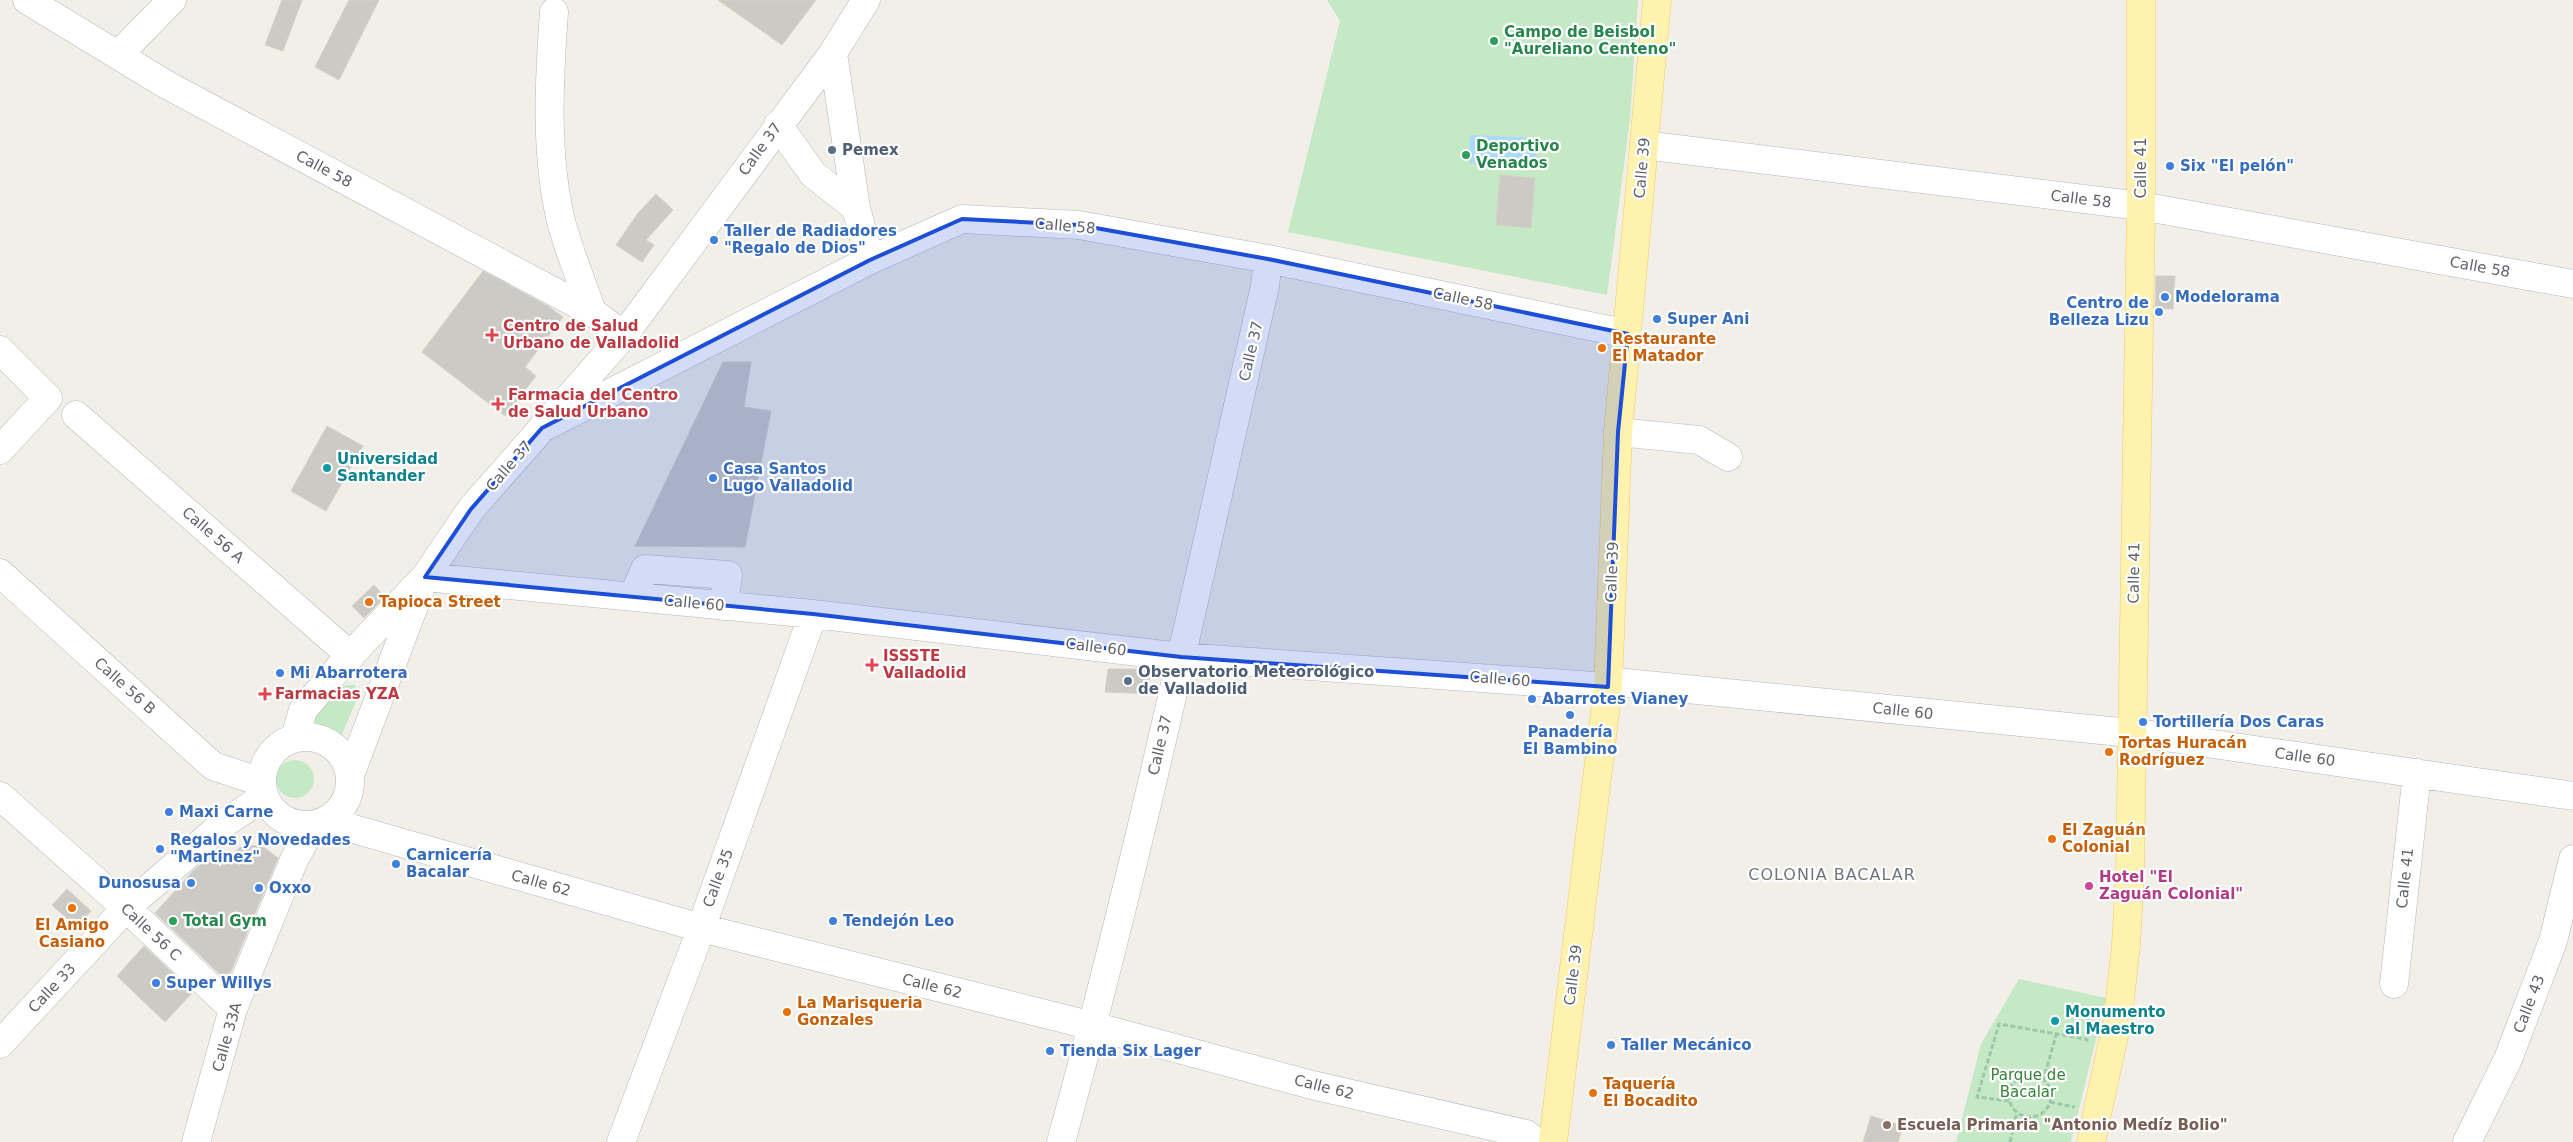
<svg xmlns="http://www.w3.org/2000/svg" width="2573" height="1142" font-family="'DejaVu Sans',sans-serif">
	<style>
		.green { fill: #c5e8c5 }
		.water { fill: #aadaff }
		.building { fill: #cccac5; stroke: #d6d1c6 }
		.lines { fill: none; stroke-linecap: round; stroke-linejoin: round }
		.minor-casing { stroke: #b5b8bc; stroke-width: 29 }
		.major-casing { stroke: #f2c960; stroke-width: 29 }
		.path { stroke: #9cc7a9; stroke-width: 3; stroke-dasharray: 5 2.5; stroke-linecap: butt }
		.minor { stroke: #fff; stroke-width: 28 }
		.major { stroke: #fff2af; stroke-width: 28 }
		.marked { fill: #1d4ed8; fill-opacity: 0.2; stroke: #1d4ed8; stroke-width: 4; stroke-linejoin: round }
		.leisure-dot { fill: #2e9e5b; stroke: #fff; stroke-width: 2 }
		.service-dot { fill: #5c6f8a; stroke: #fff; stroke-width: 2 }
		.shop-dot { fill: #3f7fe0; stroke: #fff; stroke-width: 2 }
		.health-dot { fill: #e0444e; stroke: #fff; stroke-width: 2 }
		.food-dot { fill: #e8710a; stroke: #fff; stroke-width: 2 }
		.culture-dot { fill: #0f9aa8; stroke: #fff; stroke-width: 2 }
		.hotel-dot { fill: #d1479c; stroke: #fff; stroke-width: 2 }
		.education-dot { fill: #8d6e63; stroke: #fff; stroke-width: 2 }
		.labels { text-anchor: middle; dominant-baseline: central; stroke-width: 4.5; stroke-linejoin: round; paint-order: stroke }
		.leisure-label { font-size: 15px; font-weight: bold; fill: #27864d; stroke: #fff; text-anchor: start }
		.street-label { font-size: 15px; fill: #5f6368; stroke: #fff }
		.service-label { font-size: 15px; font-weight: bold; fill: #4e5e75; stroke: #fff; text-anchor: start }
		.shop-label { font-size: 15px; font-weight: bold; fill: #366cbe; stroke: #fff; text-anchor: start }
		.health-label { font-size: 15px; font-weight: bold; fill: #be3a42; stroke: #fff; text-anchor: start }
		.food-label { font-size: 15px; font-weight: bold; fill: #c56008; stroke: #fff; text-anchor: start }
		.culture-label { font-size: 15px; font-weight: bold; fill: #0d838f; stroke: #fff; text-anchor: start }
		.hotel-label { font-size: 15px; font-weight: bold; fill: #b23c85; stroke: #fff; text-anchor: start }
		.park-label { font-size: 15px; fill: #348238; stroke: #fff }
		.education-label { font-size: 15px; font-weight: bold; fill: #785e54; stroke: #fff; text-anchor: start }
		.neighbourhood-label { font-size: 16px; letter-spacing: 1px; fill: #70757a; stroke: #fff }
	</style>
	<rect width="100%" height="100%" fill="#f1efe8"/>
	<path class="green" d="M 1327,0 L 1638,0 L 1630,119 L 1607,295 L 1288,232 L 1340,21 Z
		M 347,685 L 355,685 L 359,694 L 337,746 L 308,726 L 339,688 Z
		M276 779a19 19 0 1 1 38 0a19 19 0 1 1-38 0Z
		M 2019,979 L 2106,998 L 2071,1142 L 1956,1142 L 1981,1044 Z"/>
	<path class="water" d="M 1470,135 L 1537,138 L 1536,166 L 1469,163 Z"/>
	<path class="building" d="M 282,0 L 302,0 L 283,51 L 265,45 Z
		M 349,0 L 379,0 L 339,80 L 315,67 Z
		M 718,0 L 816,0 L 782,45 Z
		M 1500,175 L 1535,178 L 1531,228 L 1496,225 Z
		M 656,194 L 673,210 L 646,240 L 654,245 L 642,262 L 616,245 L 638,213 Z
		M 483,271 L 548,306 L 563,317 L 525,367 L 536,376 L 505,416 L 422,352 Z
		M 2156,276 L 2175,276 L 2173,309 L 2155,308 Z
		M 723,362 L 751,362 L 744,407 L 771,411 L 745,547 L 635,546 Z
		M 327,426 L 363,446 L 326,511 L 291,491 Z
		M 374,585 L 385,597 L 364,618 L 352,606 Z
		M 1108,669 L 1150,669 L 1149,694 L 1105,692 Z
		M 261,845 L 278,858 L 227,981 L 155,913 L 193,871 L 209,857 L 220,867 L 240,847 Z
		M 67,889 L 91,911 L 76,927 L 52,905 Z
		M 144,946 L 193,992 L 165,1022 L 117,976 Z
		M 1871,1116 L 1903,1126 L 1898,1142 L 1863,1142 Z"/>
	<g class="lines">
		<g class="minor-casing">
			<path id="minor" d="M 27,0 L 167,85 L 592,312 L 624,335
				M 554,12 C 549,81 545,154 561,221 C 569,252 582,282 592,312
				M 118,55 L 172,0
				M 778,125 L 813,174 L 856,208 L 833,53
				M 1644,145 L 2141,206 L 2573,284
				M 856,208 L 870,260
				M 0,350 L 48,398 L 0,450
				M 76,415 L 351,656
				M 542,428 L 870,260 L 962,219 L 1079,225 L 1268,259 L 1628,334
				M 1618,432 L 1699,440 L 1728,457
				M 0,573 L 213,766 L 261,782
				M 425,577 L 813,614 L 1181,657 L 1608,687 L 1626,683 L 2151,735 L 2573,796
				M 633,597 L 645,569 L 728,575 L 724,606
				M262 781a44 44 0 1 1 88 0a44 44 0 1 1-88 0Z
				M 295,737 L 303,710 L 343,663 L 425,577 L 471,509 L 624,335 L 833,53 L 866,0
				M 350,775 L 420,590
				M 0,796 L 135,916 L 233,1009
				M 338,812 L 343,826 L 701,928 L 1093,1026 L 1312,1085 L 1526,1134 L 1536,1142
				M 2394,984 L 2417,773
				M 0,1044 L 126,908 L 223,824 L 264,797
				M 196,1142 L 233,1009 L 294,860 L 313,825
				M 621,1142 L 694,948 L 813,614
				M 1061,1142 C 1139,859 1200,572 1265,286 L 1268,259
				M 2467,1142 L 2508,1059 L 2553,941 L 2573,859"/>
		</g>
		<g class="major-casing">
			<path id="major" d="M 1553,1142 L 1608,687 L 1618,432 L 1657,0
				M 2091,1142 L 2118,1017 L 2126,945 L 2130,872 L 2141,206 L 2141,0"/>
		</g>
		<path class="path" d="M2009 1096a21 21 0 1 1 42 0a21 21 0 1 1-42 0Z
			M 2043,1081 L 2057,1032
			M 2009,1101 L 1977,1097 L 1999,1024 L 2086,1039 L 2088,1041
			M 2050,1102 L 2075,1107
			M 2010,1142 L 2017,1113"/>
		<use href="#minor" class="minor"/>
		<use href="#major" class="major"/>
	</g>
	<path class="marked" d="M 962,219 L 1079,225 L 1268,259 L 1628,334 L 1618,432 L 1608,687 L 1181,657 L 813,614 L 425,577 L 471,509 L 542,428 L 870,260 Z"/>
	<g class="leisure-dot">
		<circle cx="1494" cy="41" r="5"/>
		<circle cx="1466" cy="155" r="5"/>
		<circle cx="173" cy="921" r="5"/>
	</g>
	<g class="service-dot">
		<circle cx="832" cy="150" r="5"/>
		<circle cx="1128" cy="681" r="5"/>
	</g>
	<g class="shop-dot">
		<circle cx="2170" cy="166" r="5"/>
		<circle cx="714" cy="240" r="5"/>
		<circle cx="2165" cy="297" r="5"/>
		<circle cx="2159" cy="312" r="5"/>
		<circle cx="1657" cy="319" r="5"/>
		<circle cx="713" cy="478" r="5"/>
		<circle cx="280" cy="673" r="5"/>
		<circle cx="1532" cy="699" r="5"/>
		<circle cx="1570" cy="715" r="5"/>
		<circle cx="2143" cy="722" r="5"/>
		<circle cx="169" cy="812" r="5"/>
		<circle cx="160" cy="849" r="5"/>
		<circle cx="396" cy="864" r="5"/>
		<circle cx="191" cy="883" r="5"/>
		<circle cx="259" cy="888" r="5"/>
		<circle cx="833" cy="921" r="5"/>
		<circle cx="156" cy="983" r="5"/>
		<circle cx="1611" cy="1045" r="5"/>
		<circle cx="1050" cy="1051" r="5"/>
	</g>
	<g class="health-dot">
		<path d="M489.5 327.5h5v5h5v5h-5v5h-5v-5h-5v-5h5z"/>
		<path d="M495.5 396.5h5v5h5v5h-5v5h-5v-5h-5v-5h5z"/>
		<path d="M869.5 657.5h5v5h5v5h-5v5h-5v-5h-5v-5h5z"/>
		<path d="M262.5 686.5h5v5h5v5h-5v5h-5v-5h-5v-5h5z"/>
	</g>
	<g class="food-dot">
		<circle cx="1602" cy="348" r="5"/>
		<circle cx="369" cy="602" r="5"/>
		<circle cx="2109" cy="752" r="5"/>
		<circle cx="2052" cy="839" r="5"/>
		<circle cx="72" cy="908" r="5"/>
		<circle cx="787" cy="1012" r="5"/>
		<circle cx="1593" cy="1093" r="5"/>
	</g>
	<g class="culture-dot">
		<circle cx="327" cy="468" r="5"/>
		<circle cx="2055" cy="1021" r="5"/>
	</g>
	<circle class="hotel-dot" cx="2089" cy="886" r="5"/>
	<circle class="education-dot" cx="1887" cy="1125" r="5"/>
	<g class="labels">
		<g class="leisure-label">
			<text x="1504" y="32">Campo de Beisbol<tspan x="1504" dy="17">"Aureliano Centeno"</tspan></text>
			<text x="1476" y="146">Deportivo<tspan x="1476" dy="17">Venados</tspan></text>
			<text x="183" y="921">Total Gym</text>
		</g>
		<g class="street-label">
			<text transform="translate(760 149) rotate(-54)">Calle 37</text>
			<text transform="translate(1642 168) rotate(-85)">Calle 39</text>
			<text transform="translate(2141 168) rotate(-90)">Calle 41</text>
			<text transform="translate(324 169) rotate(28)">Calle 58</text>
			<text transform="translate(2081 199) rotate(7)">Calle 58</text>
			<text transform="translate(1065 226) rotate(5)">Calle 58</text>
			<text transform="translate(2480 267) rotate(10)">Calle 58</text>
			<text transform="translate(1463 299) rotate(12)">Calle 58</text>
			<text transform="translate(1251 351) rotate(-77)">Calle 37</text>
			<text transform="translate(509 466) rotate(-49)">Calle 37</text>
			<text transform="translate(213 535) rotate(41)">Calle 56 A</text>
			<text transform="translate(1612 572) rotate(-88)">Calle 39</text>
			<text transform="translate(2134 573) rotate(-89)">Calle 41</text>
			<text transform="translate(694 603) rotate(5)">Calle 60</text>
			<text transform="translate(1096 647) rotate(7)">Calle 60</text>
			<text transform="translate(1500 679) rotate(4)">Calle 60</text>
			<text transform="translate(125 686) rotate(42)">Calle 56 B</text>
			<text transform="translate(1903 711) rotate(6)">Calle 60</text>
			<text transform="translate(1160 745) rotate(-77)">Calle 37</text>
			<text transform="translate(2305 757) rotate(8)">Calle 60</text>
			<text transform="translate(718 878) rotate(-70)">Calle 35</text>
			<text transform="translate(2405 878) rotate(-84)">Calle 41</text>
			<text transform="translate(541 883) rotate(16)">Calle 62</text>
			<text transform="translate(151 932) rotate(43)">Calle 56 C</text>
			<text transform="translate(1573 975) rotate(-83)">Calle 39</text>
			<text transform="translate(932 986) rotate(14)">Calle 62</text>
			<text transform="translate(52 988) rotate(-47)">Calle 33</text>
			<text transform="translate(2529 1004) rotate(-69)">Calle 43</text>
			<text transform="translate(227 1037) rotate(-74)">Calle 33A</text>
			<text transform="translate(1324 1087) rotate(14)">Calle 62</text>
		</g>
		<g class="service-label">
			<text x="842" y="150">Pemex</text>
			<text x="1138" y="672">Observatorio Meteorológico<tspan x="1138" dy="17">de Valladolid</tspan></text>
		</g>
		<g class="shop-label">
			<text x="2180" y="166">Six "El pelón"</text>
			<text x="724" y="231">Taller de Radiadores<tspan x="724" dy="17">"Regalo de Dios"</tspan></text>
			<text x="2175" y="297">Modelorama</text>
			<text x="2149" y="303" text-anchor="end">Centro de<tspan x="2149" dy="17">Belleza Lizu</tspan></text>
			<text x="1667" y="319">Super Ani</text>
			<text x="723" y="469">Casa Santos<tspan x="723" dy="17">Lugo Valladolid</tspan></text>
			<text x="290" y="673">Mi Abarrotera</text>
			<text x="1542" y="699">Abarrotes Vianey</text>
			<text x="2153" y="722">Tortillería Dos Caras</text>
			<text x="1570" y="732" text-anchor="middle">Panadería<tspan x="1570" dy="17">El Bambino</tspan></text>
			<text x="179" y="812">Maxi Carne</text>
			<text x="170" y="840">Regalos y Novedades<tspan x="170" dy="17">"Martinez"</tspan></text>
			<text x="406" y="855">Carnicería<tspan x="406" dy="17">Bacalar</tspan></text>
			<text x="181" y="883" text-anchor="end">Dunosusa</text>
			<text x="269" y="888">Oxxo</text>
			<text x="843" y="921">Tendejón Leo</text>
			<text x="166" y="983">Super Willys</text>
			<text x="1621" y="1045">Taller Mecánico</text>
			<text x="1060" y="1051">Tienda Six Lager</text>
		</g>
		<g class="health-label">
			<text x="503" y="326">Centro de Salud<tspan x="503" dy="17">Urbano de Valladolid</tspan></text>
			<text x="508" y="395">Farmacia del Centro<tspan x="508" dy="17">de Salud Urbano</tspan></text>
			<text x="883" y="656">ISSSTE<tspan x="883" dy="17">Valladolid</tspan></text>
			<text x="275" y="694">Farmacias YZA</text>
		</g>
		<g class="food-label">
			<text x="1612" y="339">Restaurante<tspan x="1612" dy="17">El Matador</tspan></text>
			<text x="379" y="602">Tapioca Street</text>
			<text x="2119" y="743">Tortas Huracán<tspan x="2119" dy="17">Rodríguez</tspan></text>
			<text x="2062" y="830">El Zaguán<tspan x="2062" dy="17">Colonial</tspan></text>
			<text x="72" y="925" text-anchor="middle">El Amigo<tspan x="72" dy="17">Casiano</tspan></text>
			<text x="797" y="1003">La Marisqueria<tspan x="797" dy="17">Gonzales</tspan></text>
			<text x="1603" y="1084">Taquería<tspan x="1603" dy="17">El Bocadito</tspan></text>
		</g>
		<g class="culture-label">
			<text x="337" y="459">Universidad<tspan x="337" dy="17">Santander</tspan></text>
			<text x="2065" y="1012">Monumento<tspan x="2065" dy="17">al Maestro</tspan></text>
		</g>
		<g class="hotel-label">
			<text x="2099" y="877">Hotel "El<tspan x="2099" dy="17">Zaguán Colonial"</tspan></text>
		</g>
		<g class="park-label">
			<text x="2028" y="1075">Parque de<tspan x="2028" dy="17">Bacalar</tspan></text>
		</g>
		<g class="education-label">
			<text x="1897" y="1125">Escuela Primaria "Antonio Medíz Bolio"</text>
		</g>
		<g class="neighbourhood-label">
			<text x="1832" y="874">COLONIA BACALAR</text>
		</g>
	</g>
</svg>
